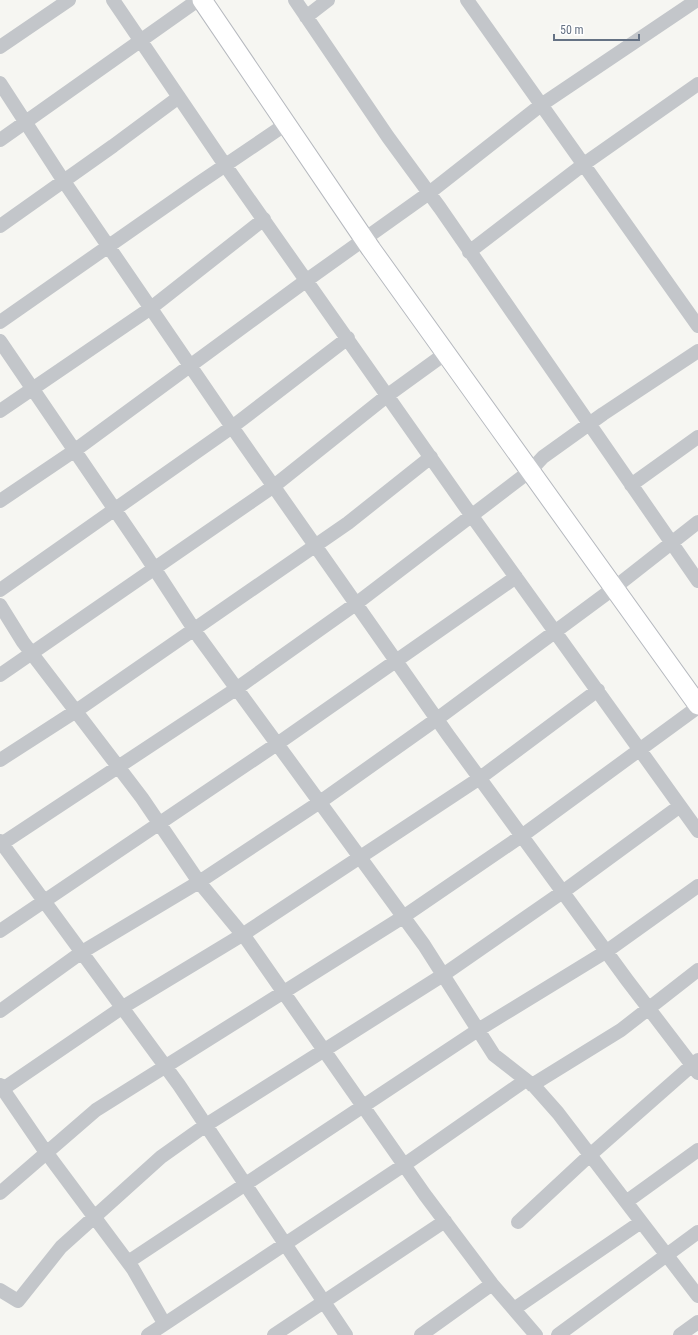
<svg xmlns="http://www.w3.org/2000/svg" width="698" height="1335" font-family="'Roboto Condensed',sans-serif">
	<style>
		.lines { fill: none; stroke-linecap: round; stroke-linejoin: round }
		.secondary-casing { stroke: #b6b9bf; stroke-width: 21 }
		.street { stroke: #c3c6ca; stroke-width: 14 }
		.secondary { stroke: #fff; stroke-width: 19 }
	</style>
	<rect width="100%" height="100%" fill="#f6f6f2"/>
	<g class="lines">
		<g class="secondary-casing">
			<path id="secondary" d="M 202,0 L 371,249 L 698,705"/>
		</g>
		<path class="street" d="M 113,0 L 225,165 L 464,505 L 698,831
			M 295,0 L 388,137 L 440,208 L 698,581
			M 467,0 L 698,326
			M 306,17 L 328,0
			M 0,47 L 69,0
			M 0,83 L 63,180 L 232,427 L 448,735 L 627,980 L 698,1073
			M 0,140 L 198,0
			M 0,226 L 113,146 L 179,97
			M 469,252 L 584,164 L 698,84
			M 0,322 L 199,183 L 286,124
			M 0,341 L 143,551 L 199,637 L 424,945 L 494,1055 L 535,1087 L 558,1113 L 698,1296
			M 0,411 L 151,308 L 264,219
			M 631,485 L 698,437
			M 0,501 L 74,451 L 307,280 L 429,193 L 541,105 L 697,0
			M 0,590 L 232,427 L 348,338
			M 0,605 L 23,642 L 142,798 L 199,882 L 247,940 L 425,1195 L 492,1284 L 536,1335
			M 0,675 L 274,486 L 388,395 L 446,353
			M 0,760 L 76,711 L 348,523 L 431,457
			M 0,841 L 179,1085 L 346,1335
			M 0,845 L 236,689 L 357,603 L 530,471 L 543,457 L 603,414 L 698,351
			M 0,931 L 277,744 L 516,577
			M 0,1011 L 82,952 L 199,882 L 320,802 L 437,719 L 614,588 L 698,522
			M 0,1085 L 43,1148 L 133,1269 L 164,1323
			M 532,1085 L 621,1030 L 698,970
			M 3,1089 L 123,1007 L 242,935 L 480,778 L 598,690
			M 0,1193 L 96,1110 L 403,917 L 523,835 L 698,707
			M 626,1202 L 698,1150
			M 518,1222 L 590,1155 L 698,1060
			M 128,1262 L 478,1030 L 607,951 L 698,886
			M 0,1290 L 18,1301 L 61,1247 L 161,1157 L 206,1125 L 443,975 L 564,891 L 680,806
			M 514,1309 L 641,1222
			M 148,1335 L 404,1165 L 526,1080
			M 274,1335 L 445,1221
			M 421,1335 L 492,1284
			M 558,1335 L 698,1232
			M 680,1335 L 698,1322"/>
		<use href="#secondary" class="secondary"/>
	</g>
	<path d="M554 34v6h85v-6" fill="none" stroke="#657284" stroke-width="2"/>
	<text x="560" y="34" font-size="12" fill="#657284" stroke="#ffffff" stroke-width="3" paint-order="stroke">50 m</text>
</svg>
